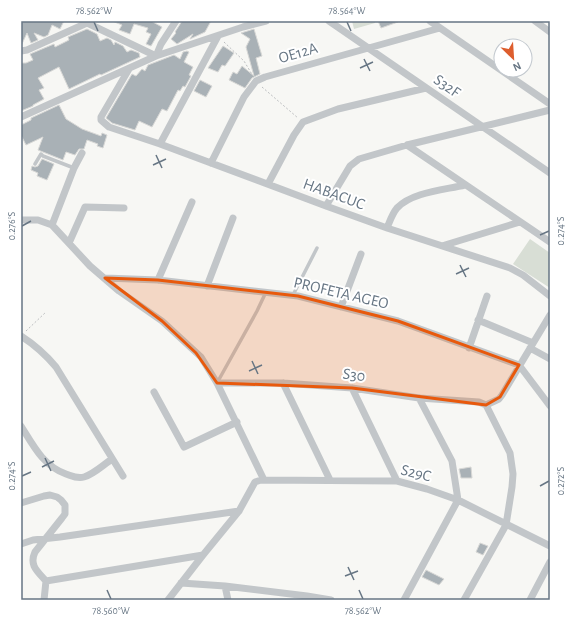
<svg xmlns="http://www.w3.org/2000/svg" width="571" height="621" font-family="'Alegreya Sans',sans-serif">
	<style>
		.green { fill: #d8ded5 }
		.building { fill: #a9b1b6; stroke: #d8d8d6 }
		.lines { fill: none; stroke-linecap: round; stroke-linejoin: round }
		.path { stroke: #bcbec0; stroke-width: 1; stroke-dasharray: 2 2; stroke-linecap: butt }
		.service { stroke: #c2c6c9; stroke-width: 3.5 }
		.minor { stroke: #c2c6c9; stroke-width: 7 }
		.marked { fill: #e8590c; fill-opacity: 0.2; stroke: #e8590c; stroke-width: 3; stroke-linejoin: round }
		.ticks { fill: none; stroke: #677684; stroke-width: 1.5 }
		.labels { text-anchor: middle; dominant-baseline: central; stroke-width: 4; stroke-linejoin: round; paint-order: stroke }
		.street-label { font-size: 16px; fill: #677684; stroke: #fff }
		.neatline { fill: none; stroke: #677684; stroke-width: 1.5 }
		.ticks-label { font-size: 10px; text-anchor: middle; fill: #677684 }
	</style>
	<rect width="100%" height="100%" fill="#f7f7f4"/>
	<path class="green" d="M 352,21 L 375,21 L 375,23 L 354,29 Z
		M 530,239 L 550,253 L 550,288 L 513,264 Z"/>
	<path class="building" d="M 21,21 L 64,21 L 60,29 L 52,25 L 48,35 L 44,37 L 34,33 L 38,40 L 31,43 L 27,33 L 21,46 Z
		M 112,21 L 151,21 L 162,27 L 151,46 L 146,44 L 151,34 L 146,32 L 148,28 L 134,24 L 130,34 L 119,30 L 122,25 Z
		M 182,21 L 211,21 L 205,32 L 190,39 L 193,34 L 177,44 L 171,39 L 176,33 L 175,32 Z
		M 378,21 L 398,21 L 398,22 L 381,28 Z
		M 87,29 L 97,34 L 100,41 L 107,38 L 111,40 L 114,45 L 115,42 L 123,46 L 127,52 L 131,50 L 139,53 L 140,57 L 101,75 L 100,74 L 69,89 L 59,67 L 38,78 L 44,88 L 39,90 L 44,99 L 33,105 L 33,106 L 21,111 L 21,63 L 26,63 L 33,60 L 30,54 L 54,44 L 55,47 L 69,40 L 68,37 Z
		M 254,29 L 262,56 L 256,58 L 260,74 L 252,78 L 245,88 L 229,80 L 233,72 L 237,74 L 242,66 L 254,76 L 246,47 L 250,39 L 241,33 Z
		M 223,46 L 234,53 L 225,66 L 222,65 L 218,72 L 208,68 Z
		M 187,51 L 189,52 L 184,62 L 193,67 L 189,75 L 191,76 L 185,87 L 183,86 L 180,91 L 178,90 L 167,111 L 162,109 L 152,127 L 139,121 L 135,130 L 112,123 L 106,118 L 132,74 L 136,76 L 142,69 L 145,71 L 148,65 L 174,55 L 180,59 L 183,52 Z
		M 200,80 L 212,86 L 206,97 L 194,91 Z
		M 59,105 L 66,119 L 82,129 L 101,136 L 102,133 L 107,135 L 103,148 L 97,146 L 98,144 L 87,140 L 84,149 L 79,149 L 75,155 L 66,152 L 63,160 L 38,150 L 43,137 L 26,145 L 21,135 L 21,125 L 31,120 L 31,118 Z
		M 42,159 L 54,164 L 47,180 L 37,176 L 38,173 L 31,170 L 32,166 L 35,167 L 38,166 Z
		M 471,467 L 472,478 L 461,478 L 459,469 Z
		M 480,543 L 488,546 L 483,555 L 476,552 Z
		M 426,570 L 444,579 L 439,585 L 422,577 Z"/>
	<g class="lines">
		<path class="path" d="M 224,42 L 244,61 L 253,76
			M 262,87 L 298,118
			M 26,331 L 46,312"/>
		<path class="service" d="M 35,164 L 41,154 L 43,156 L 74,168
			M 293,295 L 317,248
			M 217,383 L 257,311 L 266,292"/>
		<path class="minor" d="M 83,21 L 156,56 L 161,44 L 176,21
			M 329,21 L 550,173
			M 430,21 L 550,104
			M 535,21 L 550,32
			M 21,51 L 27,50 L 87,23
			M 129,69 L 101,117 L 101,120 L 109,127 L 160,144 L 326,206 L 387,228 L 510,268 L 523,275 L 550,296
			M 21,117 L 156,56 L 243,27 L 266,21
			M 160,144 L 218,36
			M 407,145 L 550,242
			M 211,163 L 244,97 L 256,81 L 265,77 L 440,28
			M 268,184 L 294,135 L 303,122 L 338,109 L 426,88
			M 326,206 L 350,166 L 359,159 L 407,145 L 550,110
			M 21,220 L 38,220 L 52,225 L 90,266 L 119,291 L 162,321 L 201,357 L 217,383 L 264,480
			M 52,225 L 74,168 L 82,153
			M 387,228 C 390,221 392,214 397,208 C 412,192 444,190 465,185
			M 69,243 L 85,207 L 124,208
			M 445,245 L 520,222
			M 105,278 L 158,280 L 298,296 L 398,321 L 519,365
			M 158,280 L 192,202
			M 207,286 L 233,218
			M 341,307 L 361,254
			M 478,320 L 533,343
			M 21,336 C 35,345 46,355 56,367 L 123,476
			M 469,348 L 487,296
			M 530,348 L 550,359
			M 519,365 L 550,406
			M 217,383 L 283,383 L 352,388 L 419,398 L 479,402 L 486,405
			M 283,383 L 330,480
			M 352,388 L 397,481
			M 154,392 L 184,447 L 237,422
			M 486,405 L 499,399 L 502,395 L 550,315
			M 21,426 C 33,445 43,466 66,474 C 72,476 77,479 84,477 C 94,474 103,465 112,459
			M 21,503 L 44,496 L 50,495 L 57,497 L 61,500 L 65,505 L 65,514 L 62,518 L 35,552 C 29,565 37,571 46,581 L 203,555
			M 21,544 L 33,540 L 60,537 L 239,511
			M 181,583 L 225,586 L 307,596 L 331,600
			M 225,586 L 228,600
			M 44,600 L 46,581
			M 168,600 L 203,555 L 239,511 L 255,482 L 261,480 L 397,481 L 427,489 L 458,500 L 550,546
			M 404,600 L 458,500 L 452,461 L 419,398
			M 464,600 L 506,525 L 512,487 L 513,474 L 510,453 L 486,405
			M 530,600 L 550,562"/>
	</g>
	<path class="marked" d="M 105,278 L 158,280 L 298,296 L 398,321 L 519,365 L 500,397 L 486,405 L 352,388 L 217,383 L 196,353 L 162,321 Z"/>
	<path class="ticks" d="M 94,22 L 98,31M 347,22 L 351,31M 364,59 L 370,71M 360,68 L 373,62M 156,155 L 162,168M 153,165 L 166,159M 22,226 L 31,221M 540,235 L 549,231M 460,265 L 466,277M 456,274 L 469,268M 252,361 L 258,374M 249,371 L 262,365M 45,458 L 51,471M 42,467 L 54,461M 22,476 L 31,472M 540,486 L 549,481M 348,567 L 354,580M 345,576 L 358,571M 107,590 L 111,599M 359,590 L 363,599"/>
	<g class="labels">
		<g class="street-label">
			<text transform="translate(298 53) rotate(-16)">OE12A</text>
			<text transform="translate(447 86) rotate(35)">S32F</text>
			<text transform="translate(334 194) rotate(20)">HABACUC</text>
			<text transform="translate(341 293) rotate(13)">PROFETA AGEO</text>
			<text transform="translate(354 375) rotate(7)">S30</text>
			<text transform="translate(416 473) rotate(14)">S29C</text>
		</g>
	</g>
	<rect width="571" height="621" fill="none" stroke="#ffffff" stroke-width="44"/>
	<g transform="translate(513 58) rotate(155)"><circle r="19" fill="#ffffff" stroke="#c2c8ce"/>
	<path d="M0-3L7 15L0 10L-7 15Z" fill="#dd5e2e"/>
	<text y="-6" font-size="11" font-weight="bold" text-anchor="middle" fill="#677684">N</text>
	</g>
	<rect x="22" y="22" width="527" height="577" class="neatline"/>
	<g class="ticks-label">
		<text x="94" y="14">78.562°W</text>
		<text x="347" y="14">78.564°W</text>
		<text transform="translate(11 226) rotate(-90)" y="4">0.276°S</text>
		<text transform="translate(560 231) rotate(-90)" y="4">0.274°S</text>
		<text transform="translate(11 476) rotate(-90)" y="4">0.274°S</text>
		<text transform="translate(560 481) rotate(-90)" y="4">0.272°S</text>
		<text x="111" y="614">78.560°W</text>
		<text x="363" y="614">78.562°W</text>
	</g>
</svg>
